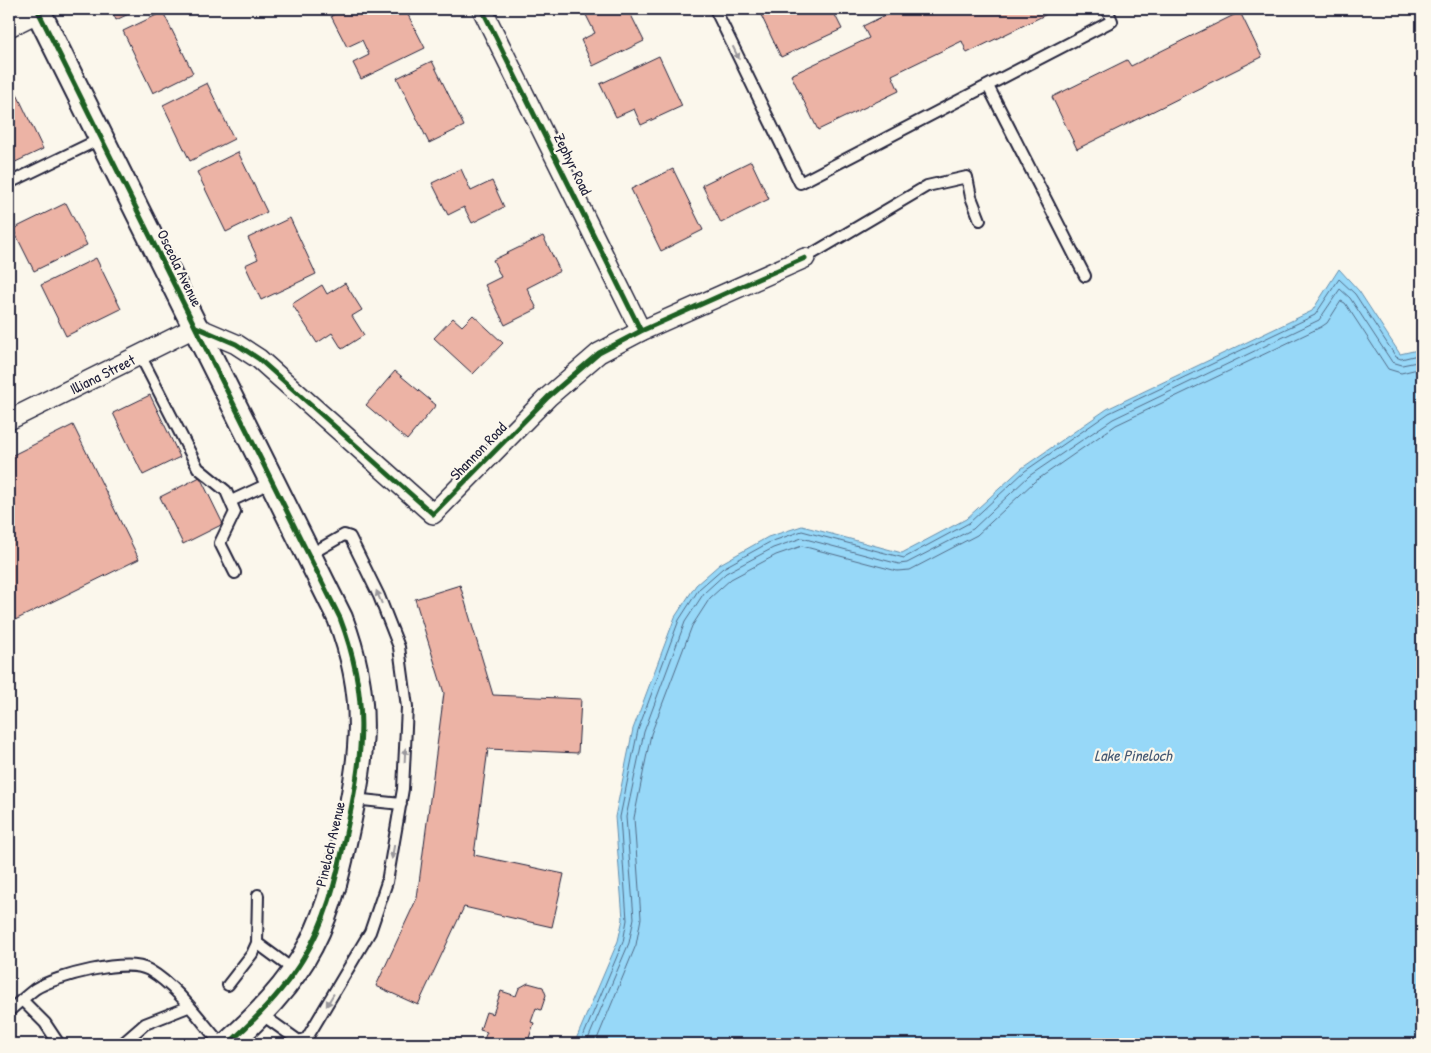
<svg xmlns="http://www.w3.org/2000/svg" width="1431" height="1053" font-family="'Patrick Hand',sans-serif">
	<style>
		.water { fill: #97d8f8; stroke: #688fac }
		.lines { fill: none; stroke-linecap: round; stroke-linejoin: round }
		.shore { stroke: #516b87; stroke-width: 1 }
		.building { fill: #ecb3a5; stroke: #22223b }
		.service-casing { stroke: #22223b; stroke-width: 14 }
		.minor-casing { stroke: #22223b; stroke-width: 22 }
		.tertiary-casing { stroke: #22223b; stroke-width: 28 }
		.service { stroke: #fbf7ec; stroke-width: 10 }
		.minor { stroke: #fbf7ec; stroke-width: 19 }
		.tertiary { stroke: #fbf7ec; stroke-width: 24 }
		.cycleway-casing { stroke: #fbf7ec; stroke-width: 8 }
		.cycleway { stroke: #1b5e20; stroke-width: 5 }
		.oneway { fill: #99979c }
		.labels { text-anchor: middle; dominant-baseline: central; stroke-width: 4.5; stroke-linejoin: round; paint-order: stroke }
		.street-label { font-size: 15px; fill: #22223b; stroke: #fbf7ec }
		.water-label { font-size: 16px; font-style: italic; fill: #455974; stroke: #fbf7ec }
	</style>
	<rect width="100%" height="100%" fill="#fbf7ec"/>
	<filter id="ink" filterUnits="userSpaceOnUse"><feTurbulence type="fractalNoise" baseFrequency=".02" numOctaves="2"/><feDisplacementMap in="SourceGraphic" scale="10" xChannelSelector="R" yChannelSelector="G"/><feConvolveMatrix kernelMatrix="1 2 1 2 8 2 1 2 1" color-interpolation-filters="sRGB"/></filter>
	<g filter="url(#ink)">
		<path class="water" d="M 1339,269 L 1359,291 L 1400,354 L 1422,349 L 1422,1044 L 574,1044 L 618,941 L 623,919 L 615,817 L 633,729 L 675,617 L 696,585 L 720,564 L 768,537 L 802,526 L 902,553 L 966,519 L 1022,468 L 1107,409 L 1312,311 Z"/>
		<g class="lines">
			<path class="shore" d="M 580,1044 L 623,942 L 627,920 L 620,817 L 638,730 L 679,620 L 699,589 L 723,568 L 770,542 L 802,531 L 904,558 L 969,523 L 1025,471 L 1109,413 L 1315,315 L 1339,279 L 1355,294 L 1396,357 L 1401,359 L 1422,354
				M 586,1044 L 629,943 L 634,918 L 626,817 L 644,732 L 685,622 L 704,593 L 726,573 L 773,548 L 802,538 L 899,564 L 907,563 L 973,529 L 1029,476 L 1113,419 L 1319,320 L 1340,289 L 1350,298 L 1392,362 L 1402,365 L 1422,361
				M 595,1044 L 636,945 L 641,918 L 634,818 L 651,734 L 692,626 L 710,598 L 731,579 L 776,555 L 802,546 L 897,571 L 910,570 L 977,535 L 1034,482 L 1116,425 L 1321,327 L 1327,323 L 1341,301 L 1345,303 L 1388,369 L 1401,373 L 1422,368"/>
		</g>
		<path class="building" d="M 111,9 L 139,9 L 116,20 Z
			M 346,9 L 405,9 L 425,48 L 361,79 L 353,63 L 369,55 L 362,40 L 347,47 L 331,16 Z
			M 583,9 L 628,9 L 644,41 L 593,66 L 581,40 L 595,33 Z
			M 768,9 L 832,9 L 842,29 L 781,57 L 761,15 L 769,11 Z
			M 898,9 L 1048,9 L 1049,13 L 967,53 L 962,41 L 892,75 L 899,91 L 818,130 L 791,75 L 869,38 L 863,26 Z
			M 163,12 L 193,73 L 153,93 L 123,31 Z
			M 1240,12 L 1262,57 L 1077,149 L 1052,97 L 1127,60 L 1131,66 Z
			M 659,56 L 682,106 L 641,125 L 634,109 L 616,117 L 600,84 Z
			M 432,61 L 464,126 L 429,143 L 397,78 Z
			M 207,83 L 234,139 L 190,161 L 163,105 Z
			M 15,90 L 43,149 L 9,165 L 9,93 Z
			M 238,152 L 267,212 L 226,232 L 197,172 Z
			M 751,161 L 769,199 L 721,223 L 702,185 Z
			M 461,169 L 471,191 L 492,181 L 504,207 L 472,223 L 464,207 L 448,215 L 432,183 Z
			M 673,169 L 703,230 L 661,251 L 631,189 Z
			M 66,203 L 87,245 L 34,271 L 13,229 Z
			M 290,218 L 316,274 L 261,300 L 245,265 L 258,259 L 248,238 Z
			M 543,236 L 560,271 L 527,288 L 537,309 L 505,325 L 485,285 L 501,277 L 493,260 Z
			M 96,258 L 121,309 L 66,336 L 41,285 Z
			M 345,283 L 362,310 L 352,316 L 364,335 L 342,349 L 332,333 L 317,343 L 292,304 L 322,285 L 327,294 Z
			M 473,315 L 503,343 L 473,374 L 434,338 L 453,318 L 462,326 Z
			M 395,371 L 436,405 L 407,440 L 366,405 Z
			M 150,395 L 180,457 L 143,475 L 113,413 Z
			M 73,425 L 139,559 L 9,623 L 9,457 Z
			M 200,477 L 223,524 L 183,544 L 160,497 Z
			M 460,585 L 493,695 L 581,699 L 578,753 L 488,749 L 474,855 L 564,874 L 552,927 L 464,907 L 418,1005 L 376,986 L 417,898 L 444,693 L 415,599 Z
			M 528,983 L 543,987 L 546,995 L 541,1010 L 536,1008 L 531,1022 L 534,1023 L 527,1044 L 482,1044 L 487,1032 L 480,1030 L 486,1012 L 493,1014 L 501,991 L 516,996 L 519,988 Z"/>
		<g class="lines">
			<g class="service-casing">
				<path id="service" d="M 715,9 L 800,183 L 1112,21 L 1107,9
					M 988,86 L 1085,276
					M 9,183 L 102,138
					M 805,258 L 927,186 L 967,177 L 971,197 L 980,220
					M 140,355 L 198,468 L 226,491 L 235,512 L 220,543 L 235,573
					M 231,501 L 272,482
					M 353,799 L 401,804
					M 257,943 L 295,971
					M 228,985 L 252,954 L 257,943 L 258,895
					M 22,1000 L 45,1023 L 59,1044
					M 9,1011 C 17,1004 26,996 35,989 C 56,976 127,957 149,970 C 178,987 200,1020 221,1044
					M 261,1014 L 299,1041 L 307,1038 L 370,932 L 387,882 L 403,789 L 407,707 L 399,647 L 379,596 L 350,537 L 344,535 L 309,555
					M 122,1044 L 145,1024 L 188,1007"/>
			</g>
			<g class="minor-casing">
				<g id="minor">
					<path d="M 482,9 L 641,331"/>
					<path d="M 9,27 L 39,12"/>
					<path id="s1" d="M 9,420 L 196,327 L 236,344 L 259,359 L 433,514 L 548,397 L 599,353 L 641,331 L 805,258"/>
				</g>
			</g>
			<g class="tertiary-casing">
				<path id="tertiary" d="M 37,9 L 340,618 C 371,699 363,756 345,838 C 336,881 326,921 303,959 C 283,992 256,1019 228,1044"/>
			</g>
			<use href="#service" class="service"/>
			<use href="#minor" class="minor"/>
			<use href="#tertiary" class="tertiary"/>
			<g class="cycleway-casing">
				<path id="cycleway" d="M 37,9 L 340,618 C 371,699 363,756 345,838 C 336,881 326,921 303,959 C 283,992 256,1019 228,1044
					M 482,9 L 641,331
					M 196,327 L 236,344 L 259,359 L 433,514 L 548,397 L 599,353 L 641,331 L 805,258"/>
			</g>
			<use href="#cycleway" class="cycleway"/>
		</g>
		<defs><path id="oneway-solid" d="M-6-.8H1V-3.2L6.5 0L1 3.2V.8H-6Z" transform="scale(1.25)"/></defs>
		<g class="oneway">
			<use href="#oneway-solid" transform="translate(736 53) rotate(64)"/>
			<use href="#oneway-solid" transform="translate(379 597) rotate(-113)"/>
			<use href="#oneway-solid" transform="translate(405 755) rotate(-87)"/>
			<use href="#oneway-solid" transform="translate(393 852) rotate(100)"/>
			<use href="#oneway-solid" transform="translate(330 1000) rotate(121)"/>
		</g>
	</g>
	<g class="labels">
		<g class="street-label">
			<text transform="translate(573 164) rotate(64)">Zephyr Road</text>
			<text transform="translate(180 268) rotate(64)">Osceola Avenue</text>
			<text stroke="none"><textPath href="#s1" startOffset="104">Illiana Street</textPath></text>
			<text transform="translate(478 451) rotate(-46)">Shannon Road</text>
			<text transform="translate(330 844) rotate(-77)">Pineloch Avenue</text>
		</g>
		<g class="water-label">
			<text x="1133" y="755">Lake Pineloch</text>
		</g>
	</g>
	<rect width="1431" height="1053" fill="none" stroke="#fbf7ec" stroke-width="30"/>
	<rect x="15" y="15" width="1401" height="1023" fill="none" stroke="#22223b" stroke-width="2" filter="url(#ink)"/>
</svg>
